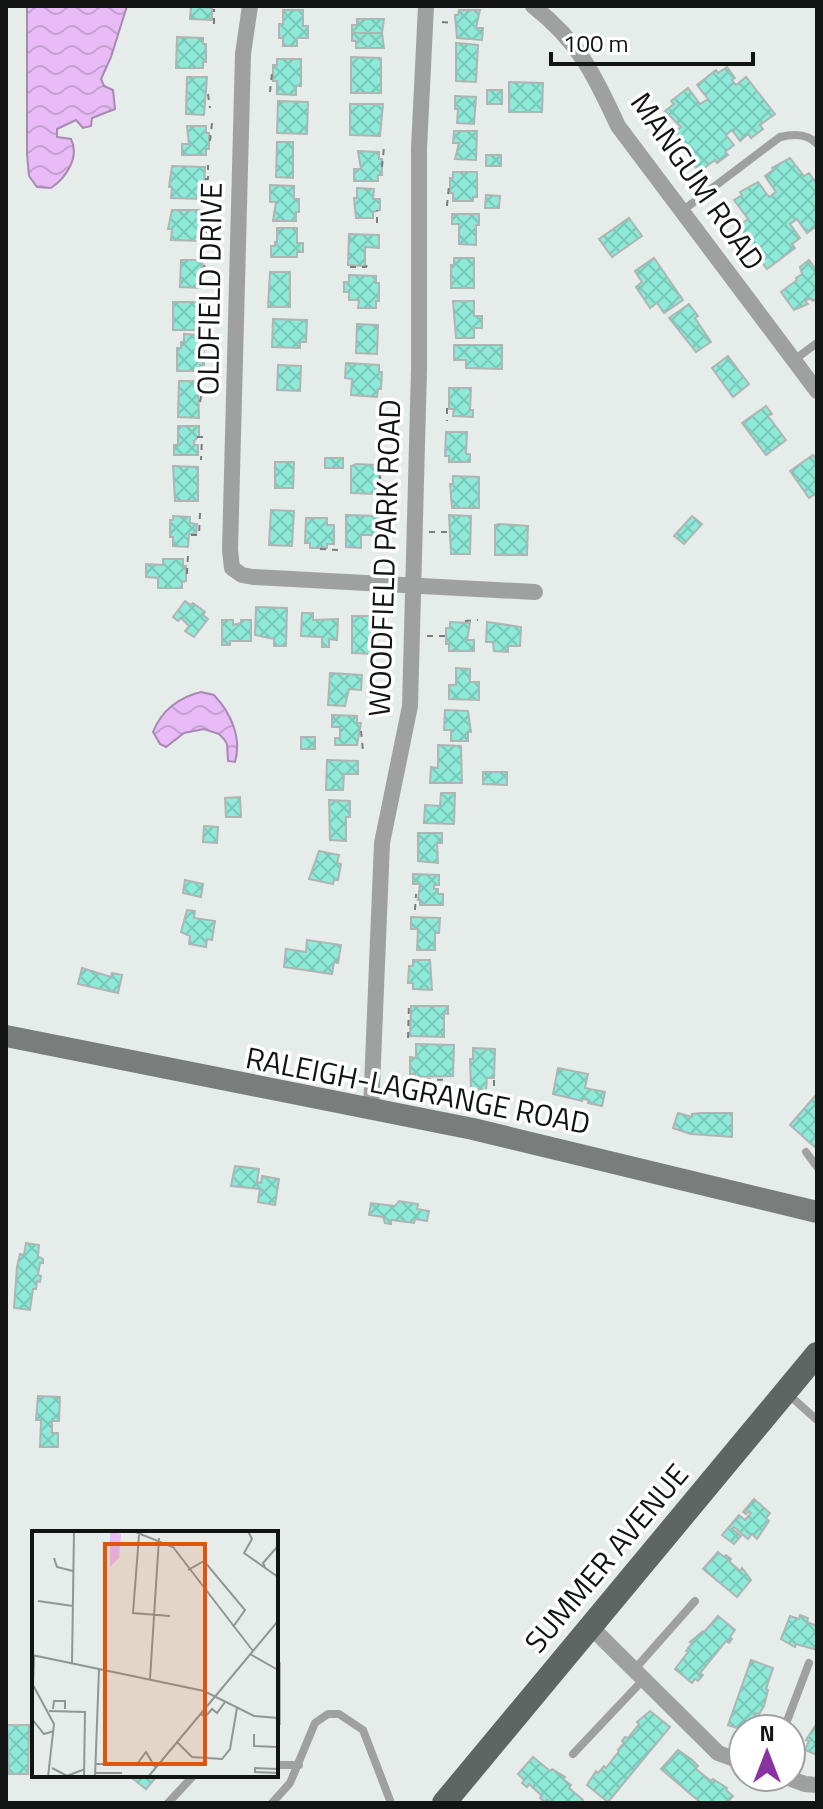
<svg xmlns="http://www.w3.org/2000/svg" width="823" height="1809" font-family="'Titillium Web',sans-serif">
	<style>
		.water { fill: url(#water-waves); stroke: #a889b2; stroke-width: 2 }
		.building { fill: url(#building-cross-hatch); stroke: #aeb5b3; stroke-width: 2 }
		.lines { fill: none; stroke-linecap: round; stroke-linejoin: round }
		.path { stroke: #797e7c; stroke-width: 2; stroke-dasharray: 6 6; stroke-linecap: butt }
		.lane { stroke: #9ea1a0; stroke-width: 8 }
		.street { stroke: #9ea1a0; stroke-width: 16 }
		.secondary { stroke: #797e7d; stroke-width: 22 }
		.primary { stroke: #5f6563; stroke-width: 24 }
		.labels { text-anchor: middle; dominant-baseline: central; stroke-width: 7; stroke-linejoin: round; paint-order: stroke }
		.street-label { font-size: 30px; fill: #111413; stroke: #fff }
		.inset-road { fill: none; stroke: #909694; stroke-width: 2 }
		.view { fill: #dd560c; fill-opacity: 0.15; stroke: #dd560c; stroke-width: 4 }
		.inset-edge { fill: none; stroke: #111413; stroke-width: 4 }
	</style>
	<defs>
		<pattern id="water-waves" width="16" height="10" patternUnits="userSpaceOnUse" patternTransform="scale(2)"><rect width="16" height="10" fill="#e8bbf6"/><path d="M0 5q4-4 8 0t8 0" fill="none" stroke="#c6a0d2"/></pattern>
		<pattern id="building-cross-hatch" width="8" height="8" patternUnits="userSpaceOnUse" patternTransform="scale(2)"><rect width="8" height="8" fill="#8dead8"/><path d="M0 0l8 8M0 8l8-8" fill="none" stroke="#79c8b8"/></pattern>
	</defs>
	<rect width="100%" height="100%" fill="#e5ecea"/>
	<path class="water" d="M 27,6 L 127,6 L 111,57 L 101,79 L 104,86 L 113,90 L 115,109 L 92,118 L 91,126 L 83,128 L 76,120 L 57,129 L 57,137 L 71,139 C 80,157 66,178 51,188 L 37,187 L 29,176 L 27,154 Z
		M 201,692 L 214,695 C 231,713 242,738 235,762 L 228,761 L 227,744 L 224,739 L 219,734 L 204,729 L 184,733 L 166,747 L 160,744 L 153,732 C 161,711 179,697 201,692 Z"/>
	<path class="building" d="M 191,6 L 212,8 L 212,20 L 190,19 Z
		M 283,10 L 303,10 L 303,26 L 308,26 L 308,38 L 297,38 L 297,46 L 283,46 L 283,38 L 279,38 L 279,24 L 283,24 Z
		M 459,10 L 480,10 L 476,28 L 483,28 L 482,40 L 457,38 L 455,15 L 458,15 Z
		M 357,19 L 384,19 L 382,33 L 352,33 L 352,25 L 357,25 Z
		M 352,33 L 382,33 L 384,48 L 356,48 L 356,41 L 352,41 Z
		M 177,37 L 203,38 L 203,44 L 206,44 L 206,62 L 203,62 L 203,68 L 176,68 Z
		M 456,43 L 478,45 L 476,82 L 456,81 Z
		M 351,57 L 381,58 L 381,93 L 351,93 Z
		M 277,59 L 301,59 L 301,86 L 296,86 L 296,95 L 277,94 L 277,81 L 273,81 L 273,65 L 277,65 Z
		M 727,67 L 735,78 L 732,80 L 736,85 L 746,77 L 775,114 L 760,125 L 763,129 L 751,138 L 748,134 L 740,141 L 732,130 L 726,135 L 734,145 L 725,152 L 728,155 L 717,163 L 715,160 L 699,172 L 671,134 L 681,127 L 665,111 L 674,104 L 671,101 L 688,88 L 700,104 L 708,99 L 697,85 L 716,70 L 718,73 Z
		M 187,77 L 207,77 L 204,115 L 186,114 Z
		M 509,82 L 543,83 L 542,112 L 509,112 Z
		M 487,90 L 502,90 L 502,104 L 487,104 Z
		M 455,96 L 476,97 L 474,124 L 457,123 L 458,109 L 455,109 Z
		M 278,101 L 308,102 L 307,134 L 277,133 Z
		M 350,104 L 383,104 L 380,136 L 350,135 Z
		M 187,126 L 206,126 L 206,133 L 209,133 L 209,149 L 206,149 L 206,155 L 182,155 L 182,144 L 189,144 Z
		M 454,131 L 477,131 L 476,160 L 455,159 L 459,143 L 453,143 Z
		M 277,142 L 293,142 L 293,178 L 276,177 Z
		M 358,151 L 379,152 L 379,159 L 382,159 L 382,175 L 378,175 L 378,181 L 354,181 L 354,169 L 361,169 Z
		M 486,155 L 501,155 L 501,166 L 486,166 Z
		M 790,158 L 804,176 L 809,173 L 817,184 L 817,230 L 815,227 L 807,233 L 797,219 L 790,224 L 800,238 L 792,244 L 795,248 L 767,269 L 736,228 L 748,219 L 734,200 L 742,195 L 740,192 L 758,182 L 769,197 L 776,192 L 765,176 L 773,170 L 772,168 Z
		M 172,166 L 205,167 L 204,199 L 171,198 L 172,187 L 169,187 Z
		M 453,172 L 477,172 L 477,197 L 473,197 L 473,201 L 453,201 L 453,193 L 450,193 L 450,178 L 453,178 Z
		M 270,185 L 294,186 L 294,199 L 299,199 L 299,212 L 296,212 L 296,221 L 273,221 L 276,202 L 270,202 Z
		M 357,188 L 374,189 L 373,199 L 380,199 L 380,210 L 373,212 L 373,218 L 356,218 L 354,198 L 357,198 Z
		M 486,195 L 500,196 L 499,208 L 485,208 Z
		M 172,210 L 203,210 L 202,241 L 171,240 L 172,229 L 168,229 Z
		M 452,214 L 479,214 L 479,225 L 476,225 L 476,245 L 459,244 L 459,224 L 452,224 Z
		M 629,218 L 642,236 L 612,257 L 599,239 Z
		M 277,228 L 297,228 L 297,243 L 303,243 L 303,252 L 297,252 L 297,257 L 271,257 L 271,246 L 275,246 L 275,242 L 277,242 Z
		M 349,234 L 379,235 L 379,248 L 365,247 L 365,266 L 348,265 Z
		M 454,258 L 474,258 L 474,288 L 451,288 L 451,265 L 454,265 Z
		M 654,258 L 683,300 L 664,313 L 657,303 L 650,308 L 636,287 L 642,282 L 635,271 Z
		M 181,260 L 203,260 L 200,288 L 180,287 Z
		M 809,260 L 815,268 L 817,266 L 817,298 L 813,301 L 810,298 L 805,301 L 808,304 L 794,310 L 781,292 L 797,280 L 796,278 L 802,274 L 800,267 Z
		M 270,272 L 290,272 L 290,307 L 268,307 Z
		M 349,275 L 376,276 L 376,283 L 379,283 L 379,301 L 376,301 L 376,308 L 358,308 L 359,300 L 349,300 L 349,292 L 344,292 L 344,282 L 349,282 Z
		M 453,301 L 474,301 L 474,316 L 482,316 L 482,328 L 474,328 L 474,338 L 456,338 Z
		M 173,302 L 199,302 L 201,320 L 199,320 L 199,330 L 173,330 Z
		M 689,304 L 698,316 L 695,318 L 711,342 L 696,352 L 669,318 Z
		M 273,319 L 307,320 L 306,342 L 300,342 L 300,348 L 272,347 Z
		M 357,324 L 378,325 L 377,354 L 356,353 Z
		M 184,334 L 199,335 L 200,349 L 204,349 L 204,365 L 200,365 L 200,371 L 177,371 L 177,348 L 181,348 L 181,342 L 184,342 Z
		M 454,345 L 502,345 L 502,369 L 466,368 L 466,360 L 454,360 Z
		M 728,356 L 749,384 L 733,397 L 712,368 Z
		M 346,363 L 379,365 L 379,372 L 382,372 L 381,389 L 378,389 L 377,397 L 351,395 L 352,379 L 345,378 Z
		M 278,365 L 301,366 L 300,391 L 277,390 Z
		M 179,381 L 198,381 L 199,418 L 178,417 Z
		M 449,388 L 471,388 L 470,410 L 473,410 L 473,417 L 453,416 L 454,409 L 449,409 Z
		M 766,406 L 772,414 L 768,416 L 786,440 L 766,455 L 742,423 Z
		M 178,426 L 199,426 L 199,436 L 194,441 L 194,445 L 198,445 L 198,455 L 174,455 L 174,445 L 178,445 Z
		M 446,432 L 467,432 L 466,454 L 470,454 L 470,462 L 449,462 L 449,456 L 445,456 Z
		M 813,455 L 817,461 L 817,493 L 809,498 L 790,471 Z
		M 325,458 L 343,458 L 343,468 L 325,468 Z
		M 275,462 L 294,462 L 293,488 L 275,488 Z
		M 356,464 L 376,465 L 376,471 L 379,471 L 379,488 L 375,488 L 375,494 L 351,493 L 351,466 Z
		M 173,466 L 198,467 L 198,501 L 175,501 Z
		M 453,476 L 479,477 L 479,508 L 452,508 L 450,484 L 453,484 Z
		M 271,510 L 294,511 L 292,546 L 269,545 Z
		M 346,515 L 378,516 L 378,535 L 361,535 L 361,548 L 346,547 Z
		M 449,515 L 471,516 L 470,554 L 451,554 Z
		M 173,516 L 190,517 L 190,523 L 197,524 L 196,534 L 189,534 L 188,547 L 173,546 L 173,537 L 170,537 L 170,520 L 173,520 Z
		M 692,516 L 702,524 L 684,544 L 674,536 Z
		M 306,518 L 327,518 L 327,525 L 334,525 L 334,544 L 327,544 L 327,548 L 310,548 L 310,543 L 305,543 Z
		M 499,524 L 528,526 L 527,555 L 495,555 L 495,525 Z
		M 163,559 L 183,559 L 183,566 L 186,566 L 186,581 L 182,582 L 182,588 L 158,588 L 158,578 L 146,577 L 146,564 L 163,565 Z
		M 185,601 L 191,605 L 193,603 L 205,612 L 203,615 L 208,619 L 194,637 L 185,631 L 189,626 L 181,618 L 178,621 L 173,617 Z
		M 256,607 L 287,608 L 286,646 L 274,646 L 274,639 L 255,635 Z
		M 302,613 L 313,613 L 313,620 L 338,619 L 337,640 L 329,639 L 329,647 L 322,647 L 322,637 L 301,636 Z
		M 352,616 L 374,616 L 374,654 L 352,653 Z
		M 222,620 L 233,620 L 233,625 L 241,623 L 241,620 L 251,620 L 251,641 L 230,641 L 230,645 L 222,645 Z
		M 450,622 L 470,623 L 467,640 L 474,640 L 474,651 L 449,651 L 449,644 L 446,644 L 446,628 L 450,628 Z
		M 487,622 L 521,627 L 520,646 L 508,646 L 508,652 L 494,651 L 493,642 L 486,642 Z
		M 456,668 L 470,669 L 470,682 L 479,682 L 479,700 L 449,699 L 449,685 L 456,685 Z
		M 330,673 L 362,675 L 361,690 L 349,689 L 345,706 L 328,705 Z
		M 445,710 L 468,711 L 471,732 L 468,732 L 468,741 L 451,741 L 451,730 L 444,730 Z
		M 332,715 L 357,716 L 357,723 L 361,723 L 357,745 L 335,745 L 335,738 L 340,738 L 340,727 L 332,727 Z
		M 301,737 L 315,737 L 315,749 L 301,749 Z
		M 438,745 L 461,746 L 462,783 L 430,783 L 431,767 L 438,768 Z
		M 327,760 L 358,761 L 358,774 L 344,774 L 343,790 L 326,790 Z
		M 483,772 L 507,772 L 507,785 L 483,784 Z
		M 441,793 L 455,793 L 454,824 L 424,823 L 425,805 L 440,806 Z
		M 240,797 L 241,817 L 226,817 L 225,798 Z
		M 329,800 L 350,801 L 350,817 L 346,817 L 346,841 L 330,840 Z
		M 204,826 L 218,827 L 217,843 L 203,842 Z
		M 418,833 L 442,833 L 442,843 L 437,843 L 438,863 L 418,861 Z
		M 319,851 L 339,855 L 337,863 L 341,864 L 338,880 L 334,880 L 333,884 L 309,879 Z
		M 413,874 L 439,875 L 439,885 L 434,885 L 434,889 L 438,889 L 438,894 L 443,894 L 443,905 L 420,905 L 420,900 L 418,900 L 420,884 L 413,884 Z
		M 185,880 L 203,884 L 201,897 L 183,893 Z
		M 187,910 L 195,911 L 194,918 L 215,921 L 212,940 L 207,939 L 206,947 L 189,944 L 190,936 L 181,932 Z
		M 411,917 L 440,918 L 439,933 L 435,933 L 435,950 L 417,950 L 418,929 L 411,929 Z
		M 307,940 L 341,945 L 338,963 L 334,962 L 332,974 L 284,967 L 286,949 L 306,952 Z
		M 413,960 L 430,960 L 432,990 L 413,989 L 413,983 L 408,983 L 409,966 L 413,966 Z
		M 82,968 L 111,977 L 112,973 L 122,975 L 118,993 L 78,984 Z
		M 411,1006 L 448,1006 L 448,1014 L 444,1013 L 444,1037 L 410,1036 Z
		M 416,1044 L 454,1045 L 453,1076 L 415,1077 L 415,1074 L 410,1074 L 410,1057 L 416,1058 Z
		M 473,1048 L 495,1049 L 494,1078 L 487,1078 L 486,1090 L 471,1089 L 470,1059 L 473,1059 Z
		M 558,1068 L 588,1074 L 585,1088 L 605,1092 L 602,1106 L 588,1103 L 589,1100 L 582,1099 L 582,1101 L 553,1094 Z
		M 815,1096 L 817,1098 L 817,1149 L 790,1125 Z
		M 678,1113 L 692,1117 L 692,1114 L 702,1113 L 732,1113 L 732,1137 L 691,1134 L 673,1128 Z
		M 235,1166 L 259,1169 L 257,1182 L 261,1183 L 262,1176 L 279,1179 L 275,1205 L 258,1202 L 260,1189 L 231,1186 Z
		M 399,1201 L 418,1204 L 417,1209 L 429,1211 L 427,1221 L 415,1219 L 414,1223 L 391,1220 L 391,1224 L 385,1223 L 383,1217 L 369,1215 L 371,1203 L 395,1206 Z
		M 26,1243 L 39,1245 L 38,1256 L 43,1259 L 43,1263 L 40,1263 L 38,1275 L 41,1276 L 40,1282 L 37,1281 L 36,1289 L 33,1289 L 30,1310 L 14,1308 L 17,1267 L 20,1254 L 24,1255 Z
		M 38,1396 L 60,1397 L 59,1421 L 52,1421 L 52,1433 L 58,1433 L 58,1447 L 40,1447 L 41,1420 L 36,1420 Z
		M 754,1499 L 770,1513 L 766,1518 L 769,1521 L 757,1539 L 752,1534 L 748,1539 L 734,1527 L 732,1529 L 741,1536 L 734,1544 L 722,1535 L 739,1515 L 745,1520 L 751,1513 L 749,1511 L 746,1514 L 743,1512 Z
		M 718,1552 L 724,1557 L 726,1555 L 731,1559 L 729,1561 L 740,1571 L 742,1568 L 751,1580 L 737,1597 L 703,1569 Z
		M 800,1615 L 808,1618 L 807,1622 L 817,1626 L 817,1650 L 796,1644 L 795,1647 L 781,1639 L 790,1616 L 799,1619 Z
		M 718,1616 L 735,1630 L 730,1637 L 732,1639 L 729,1643 L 726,1641 L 700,1673 L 703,1675 L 698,1681 L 695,1679 L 692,1683 L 675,1669 L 688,1652 L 686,1651 L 692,1643 L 690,1642 L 703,1631 L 704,1632 Z
		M 751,1660 L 773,1668 L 766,1689 L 768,1690 L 764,1706 L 759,1714 L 756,1713 L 751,1729 L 743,1730 L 728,1725 Z
		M 276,1663 L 280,1663 L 280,1724 L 276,1724 Z
		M 650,1711 L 670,1727 L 608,1802 L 587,1785 L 596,1771 L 598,1773 L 604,1766 L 606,1768 L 619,1751 L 618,1750 L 624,1743 L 622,1741 L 625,1737 L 628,1738 L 639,1724 L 637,1722 Z
		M 7,1725 L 29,1725 L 28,1774 L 9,1774 Z
		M 815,1726 L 817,1727 L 817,1755 L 805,1750 L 809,1741 L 806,1740 Z
		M 678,1750 L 691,1759 L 698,1766 L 696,1769 L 711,1781 L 713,1779 L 727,1788 L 726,1790 L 733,1796 L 727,1803 L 701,1803 L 661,1769 Z
		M 533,1757 L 550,1771 L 552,1769 L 565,1777 L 563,1779 L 571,1785 L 569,1788 L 583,1800 L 580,1803 L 551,1803 L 547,1800 L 545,1802 L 540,1798 L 542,1796 L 529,1784 L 527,1787 L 522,1783 L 524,1780 L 518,1774 Z
		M 134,1775 L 158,1775 L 146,1789 L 132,1778 Z"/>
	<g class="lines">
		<path class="path" d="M 442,22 L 453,23
			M 214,24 L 214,9
			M 270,92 L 272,73
			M 208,94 L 210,108
			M 210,141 L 212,123
			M 382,167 L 384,147
			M 205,179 L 208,179 L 208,165
			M 205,187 L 208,187 L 207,202
			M 447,206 L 449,185
			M 204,223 L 207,209
			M 377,223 L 377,210
			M 204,229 L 206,229 L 206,245
			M 350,267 L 366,267 L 369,262
			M 204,271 L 205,257
			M 202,313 L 205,313 L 205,299
			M 200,402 L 203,387
			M 447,408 L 447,421
			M 197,437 L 202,437 L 201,460
			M 380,479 L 381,463
			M 429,532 L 448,532
			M 191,535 L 199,535 L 200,513
			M 320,549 L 339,550
			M 187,574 L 188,555
			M 465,621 L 478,620
			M 427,636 L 445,636
			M 361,731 L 363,751
			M 415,910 L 416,894
			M 408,1038 L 409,1003
			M 413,1079 L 448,1080
			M 477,1092 L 494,1093 L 494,1079"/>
		<path class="lane" d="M 682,211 L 780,137 C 792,134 808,133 817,144
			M 794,360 L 817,343
			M 806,1152 L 817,1167
			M 789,1395 L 817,1420
			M 634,1670 L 695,1601
			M 784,1729 L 809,1663
			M 573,1754 L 643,1680
			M 276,1765 L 299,1765
			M 168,1803 L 194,1775
			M 272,1803 L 290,1783 L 315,1723 L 328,1714 L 339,1714 L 363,1730 L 391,1803"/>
		<path class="street" d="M 250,6 L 243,54 L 230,550 L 232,568 L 242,575 L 253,577 L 535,592
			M 533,6 C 579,42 594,74 618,126 L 817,391
			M 371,1110 L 382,843 L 410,706 L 419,370 L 419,148 L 426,6
			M 590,1626 L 718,1753 L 743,1762
			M 786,1777 L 805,1784 L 817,1785"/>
		<path class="secondary" d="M 6,1036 L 473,1129 L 817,1212"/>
		<path class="primary" d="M 444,1803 L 817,1354"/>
	</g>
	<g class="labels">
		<g class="street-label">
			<text transform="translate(698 181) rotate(55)">MANGUM ROAD</text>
			<text transform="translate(209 289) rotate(-89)">OLDFIELD DRIVE</text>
			<text transform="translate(384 558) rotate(-88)">WOODFIELD PARK ROAD</text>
			<text transform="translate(418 1090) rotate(11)">RALEIGH-LAGRANGE ROAD</text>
			<text transform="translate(606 1558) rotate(-50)">SUMMER AVENUE</text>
		</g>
	</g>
	<g transform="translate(32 1531)">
		<rect width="246" height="246" fill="#e5ecea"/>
		<path d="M 78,0 L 89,3 L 87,27 L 78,36 Z" fill="#e8bbf6"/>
		<path class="inset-road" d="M 101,0 L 141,16 L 221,120M 216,0 L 220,8 L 212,22 L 246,46M 107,4 L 101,82 L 138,85M 22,27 L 25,36 L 41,40M 233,36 L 231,32 L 246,15M 156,39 L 172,30 L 213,79 L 201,96M 6,70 L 41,75M 218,123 L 246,139M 0,124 L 172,160 L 222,185 L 246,187M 2,125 L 1,154 L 22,193 L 16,246M 40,132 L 42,0M 118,148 L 127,7M 21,178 L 22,170 L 33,170 L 33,178M 17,180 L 53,181 L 52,246M 168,182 L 173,186 L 180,178 L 185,182 L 193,171M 0,188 L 12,203 L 22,200M 222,203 L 222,215 L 244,216M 145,211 L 160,226 L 190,228 L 198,218 L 205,177M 64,233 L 105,233 L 114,221 L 123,236M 20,237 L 35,245 L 53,238M 246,238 L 223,237 L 223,241 L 246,242M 64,242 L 90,242M 63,246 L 67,138M 116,246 L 246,90"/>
		<path class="view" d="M 73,13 L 173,13 L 173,233 L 73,233 Z"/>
		<rect width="246" height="246" class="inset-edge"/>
	</g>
	<rect width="823" height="1809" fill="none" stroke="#111413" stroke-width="16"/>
	<g transform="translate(767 1753)"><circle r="38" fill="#ffffff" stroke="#a0a1a1" stroke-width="2"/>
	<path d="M0-6L14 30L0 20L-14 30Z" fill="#8933a1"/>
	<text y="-12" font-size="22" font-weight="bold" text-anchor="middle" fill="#111413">N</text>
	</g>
	<path d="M551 52v12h202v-12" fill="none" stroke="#111413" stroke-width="4"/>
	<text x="563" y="52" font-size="24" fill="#111413" stroke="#ffffff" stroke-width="6" paint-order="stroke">100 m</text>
</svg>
